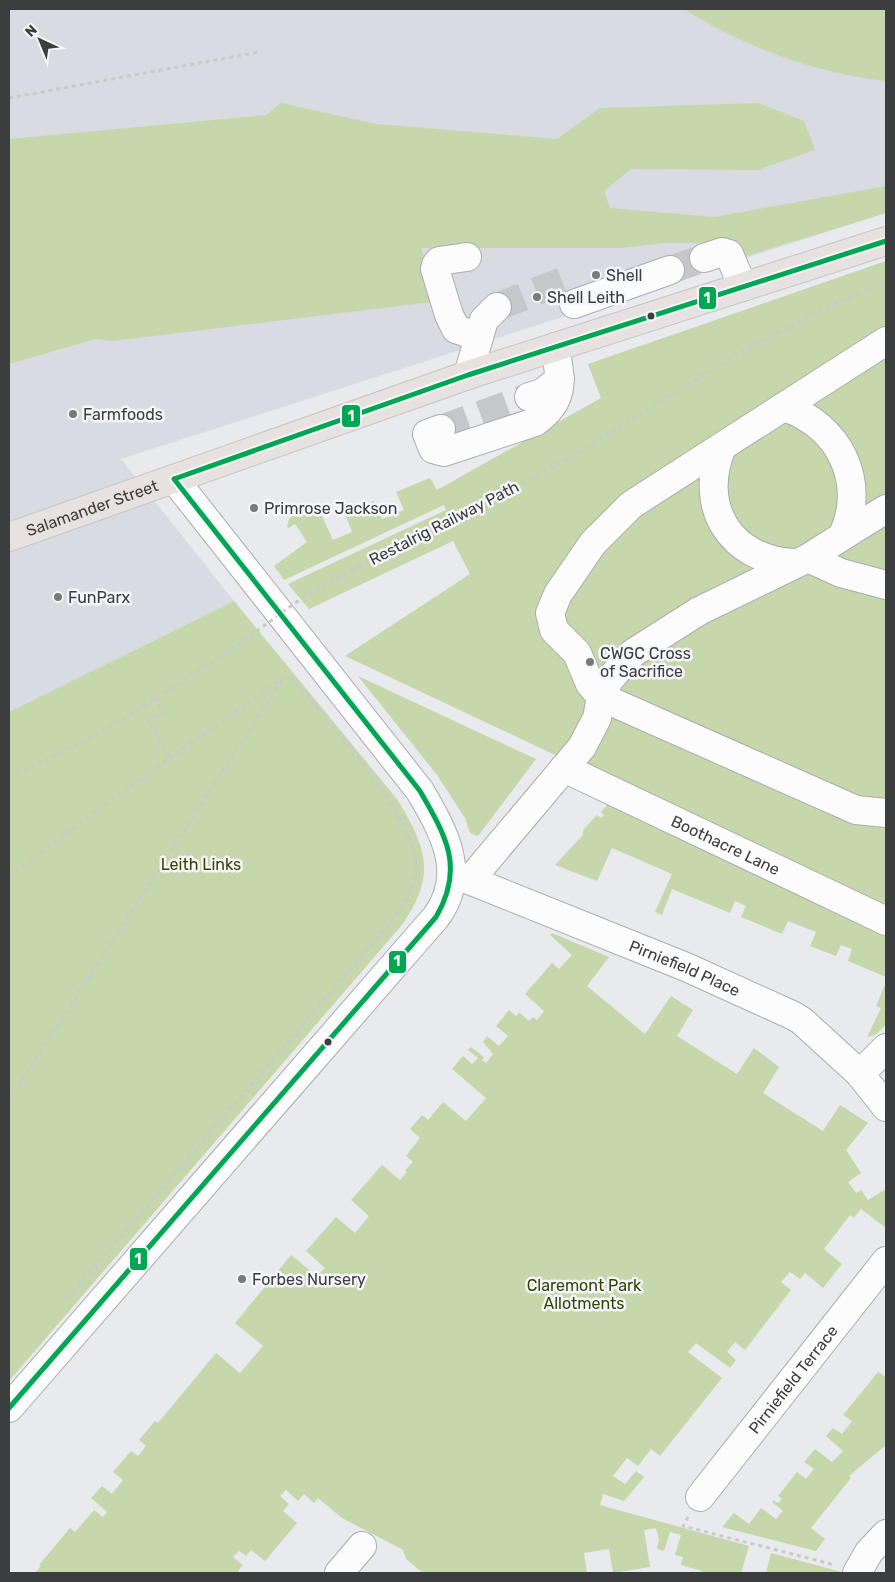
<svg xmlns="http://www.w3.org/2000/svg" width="895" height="1582" font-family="Rubik,sans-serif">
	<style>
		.built { fill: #d9dbe3 }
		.green { fill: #c6d7ab }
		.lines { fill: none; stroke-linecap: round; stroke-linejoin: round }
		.minor-tunnel { stroke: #c6c7ca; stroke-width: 28; stroke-dasharray: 28 14; stroke-linecap: butt }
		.minor-casing { stroke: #abacae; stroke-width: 30 }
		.major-casing { stroke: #c5c6c7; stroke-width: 30 }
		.path { stroke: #cacacb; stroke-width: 3; stroke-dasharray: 4 4; stroke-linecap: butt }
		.minor { stroke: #fcfcfc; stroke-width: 28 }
		.major { stroke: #e7e2e0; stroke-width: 28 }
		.path-bridge { stroke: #cacacb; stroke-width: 3; stroke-dasharray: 4 4; stroke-linecap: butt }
		.bus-1-casing { stroke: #f5f6fb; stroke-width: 9 }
		.bus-1 { stroke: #00a651; stroke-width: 5 }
		.poi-dot { fill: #797a7b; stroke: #f5f6fb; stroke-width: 2 }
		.bus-dot { fill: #3c3d3e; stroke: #f5f6fb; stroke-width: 2 }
		.labels { text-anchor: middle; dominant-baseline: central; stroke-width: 5; stroke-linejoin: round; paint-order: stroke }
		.poi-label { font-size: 16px; fill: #3c3d3e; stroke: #f5f6fb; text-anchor: start }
		.street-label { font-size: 16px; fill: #3c3d3e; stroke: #f5f6fb }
		.park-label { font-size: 16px; fill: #324501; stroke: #f5f6fb }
		.line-badge { stroke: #f5f6fb; stroke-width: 2 }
		.badge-label { font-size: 14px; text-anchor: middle; font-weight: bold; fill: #fff }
	</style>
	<rect width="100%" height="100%" fill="#e9eaed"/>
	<path class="built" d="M 9,9 L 886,9 L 886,213 L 121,459 L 234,601 L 9,712 Z"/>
	<path class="green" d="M 684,9 L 886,9 L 886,81 C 814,73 745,47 684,9 Z
		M 281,103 L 376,124 L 557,139 L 600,108 L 758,103 L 804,121 L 815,150 L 758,170 L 631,169 L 604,191 L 610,208 L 714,217 L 886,186 L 886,213 L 747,256 L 735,243 L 666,243 L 621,248 L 421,248 L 440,301 L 113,341 L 96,339 L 9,364 L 9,139 L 266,115 Z
		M 886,261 L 886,911 L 345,656 L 470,574 L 453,541 L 309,609 L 288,584 L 446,510 L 444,505 L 284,580 L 274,566 L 307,542 L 295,524 L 288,528 L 287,526 L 290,517 L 308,509 L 310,514 L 315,512 L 317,515 L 321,514 L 333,540 L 352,532 L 345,514 L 374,501 L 382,519 L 404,510 L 396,492 L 430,478 L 437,490 L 601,398 L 588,364 Z
		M 234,601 L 397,799 C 427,848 437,876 401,926 L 9,1381 L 9,712 Z
		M 358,676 L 536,759 L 478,836 L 470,833 L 465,818 L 437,775 Z
		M 612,799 L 886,928 L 886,977 L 848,961 L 852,949 L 841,945 L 836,956 L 810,946 L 816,932 L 788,921 L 782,934 L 741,917 L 746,906 L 735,901 L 730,913 L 672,889 L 662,915 L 655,912 L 672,874 L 612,848 L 597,881 L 555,865 L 583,835 L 583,830 L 597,815 L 601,818 L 604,815 L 601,812 Z
		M 552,933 L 609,957 L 587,986 L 645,1034 L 671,996 L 693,1010 L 677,1036 L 737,1074 L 754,1048 L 779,1067 L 763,1093 L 823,1131 L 840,1105 L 868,1123 L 846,1150 L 861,1173 L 848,1182 L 856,1193 L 861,1190 L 868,1200 L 886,1189 L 886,1228 L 861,1209 L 854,1218 L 850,1215 L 824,1249 L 842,1264 L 823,1288 L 805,1273 L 800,1279 L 790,1272 L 781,1282 L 791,1290 L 745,1350 L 735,1342 L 727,1352 L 736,1360 L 730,1368 L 696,1343 L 688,1352 L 722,1378 L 660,1456 L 651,1449 L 638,1466 L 627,1458 L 613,1476 L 625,1484 L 636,1471 L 644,1477 L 624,1501 L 603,1494 L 600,1505 L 749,1546 L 741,1573 L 701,1573 L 702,1571 L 681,1565 L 683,1557 L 675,1555 L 681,1535 L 670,1532 L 664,1551 L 657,1549 L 659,1540 L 656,1528 L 644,1530 L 650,1567 L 613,1573 L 609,1549 L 584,1553 L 587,1573 L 423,1573 L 406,1559 L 403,1550 L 342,1518 L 318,1498 L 314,1503 L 304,1494 L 298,1501 L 286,1490 L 280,1496 L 289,1504 L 283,1511 L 297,1523 L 265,1561 L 251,1550 L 246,1556 L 239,1551 L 233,1557 L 243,1565 L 238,1571 L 241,1573 L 35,1573 L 41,1566 L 39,1565 L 70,1528 L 75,1532 L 94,1510 L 103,1517 L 107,1512 L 91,1498 L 102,1486 L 112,1494 L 123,1480 L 113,1472 L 131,1451 L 138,1456 L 146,1446 L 139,1440 L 155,1421 L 158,1423 L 216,1353 L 240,1373 L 263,1346 L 235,1323 L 291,1255 L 317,1276 L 325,1268 L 306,1251 L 336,1217 L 355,1233 L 369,1216 L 351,1200 L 382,1165 L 400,1180 L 407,1172 L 405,1170 L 413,1162 L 406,1156 L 420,1138 L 410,1129 L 422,1115 L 428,1120 L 443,1102 L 466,1121 L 486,1098 L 452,1069 L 463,1056 L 472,1064 L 478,1058 L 468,1050 L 471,1047 L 484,1057 L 482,1060 L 486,1063 L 493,1054 L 483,1042 L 487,1036 L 499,1046 L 508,1036 L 496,1026 L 509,1010 L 516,1016 L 519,1012 L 529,1021 L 533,1017 L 537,1020 L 544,1011 L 525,994 L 552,963 L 559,969 L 572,955 L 550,935 Z
		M 886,982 L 886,1025 L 875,1035 L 867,1037 L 881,1008 L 876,1006 Z
		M 878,1372 L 886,1377 L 886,1445 L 849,1476 L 851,1478 L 811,1528 L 825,1539 L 816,1551 L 722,1527 L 734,1513 L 749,1524 L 761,1508 L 776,1519 L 783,1511 L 772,1502 L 773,1500 L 778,1503 L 782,1499 L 778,1496 L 797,1472 L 806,1479 L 814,1469 L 804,1462 L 815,1449 L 832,1462 L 843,1451 L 826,1436 L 833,1428 L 842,1434 L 852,1421 L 843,1415 Z
		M 771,1553 L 842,1572 L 766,1573 Z"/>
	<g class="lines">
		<path class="minor-tunnel" d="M 670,270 L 704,258
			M 497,307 L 565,280 L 572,299
			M 441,429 L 529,397"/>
		<g class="minor-casing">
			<g id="minor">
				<path d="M 467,257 L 439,261 L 436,265 L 435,269 L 449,315 L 456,329 L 479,337"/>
				<path d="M 704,258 L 722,252 L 729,254 L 743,287"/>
				<path d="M 574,304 L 670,270"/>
				<path d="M 886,341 L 631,505 L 593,543 L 558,594 L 550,613 L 554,630 L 577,653 L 590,684 L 601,697 L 856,810 L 886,813"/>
				<path d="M 468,375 L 484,320 L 497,307"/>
				<path d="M 529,397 L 542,393 L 560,379"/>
				<path d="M 784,407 C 839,425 867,481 843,535"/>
				<path d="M 441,429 L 427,434 L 433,449 L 444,452 L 535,422 C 566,400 561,380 555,347"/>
				<path d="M 722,447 C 697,506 730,560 794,563"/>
				<path d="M 808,558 L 841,573 L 886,585"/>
				<path id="s1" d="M 564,768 L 886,921"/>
				<path id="s2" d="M 454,874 L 686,967 L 794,1016 L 802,1021 L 860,1074 L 886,1107"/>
				<path d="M 470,880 L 582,747 L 597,718 L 601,697 L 609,680 L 633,653 L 699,611 L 808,558 L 886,509"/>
				<path d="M 860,1074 L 886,1048"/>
				<path d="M 9,1408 L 436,917 C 468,874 444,832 420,791 L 174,479"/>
				<path id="s3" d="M 700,1497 L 886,1261"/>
				<path d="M 339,1573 L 362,1546"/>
				<path d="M 857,1573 L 869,1552 L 886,1534"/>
			</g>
		</g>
		<g class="major-casing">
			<g id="major">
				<path id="s4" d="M 9,537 L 468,375 L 886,241"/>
			</g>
		</g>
		<path class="path" d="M 9,98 L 259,52
			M 302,598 C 334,580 366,562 398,545 C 443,522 489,502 533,478 C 651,413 759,329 886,283
			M 154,698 L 164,712 L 148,721 L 170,758
			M 9,777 C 94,741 173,689 250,636
			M 9,877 L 89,816 L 282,678
			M 9,1100 L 284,677
			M 68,1298 L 384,930 C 397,913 413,895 416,874 C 423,821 321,714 288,674
			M 688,1517 L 683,1526 L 835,1565"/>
		<use href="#minor" class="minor"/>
		<use href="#major" class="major"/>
		<path class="path-bridge" d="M 250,636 L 302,598"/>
		<g class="bus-1-casing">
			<path id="bus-1" d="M 174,479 L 468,375 L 886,241
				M 9,1408 L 436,917 C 465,868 446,836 420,791 L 174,479"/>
		</g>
		<use href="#bus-1" class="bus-1"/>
	</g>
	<g class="poi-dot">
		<circle cx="596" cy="275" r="5"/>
		<circle cx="537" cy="297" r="5"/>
		<circle cx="73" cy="414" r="5"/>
		<circle cx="254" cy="508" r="5"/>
		<circle cx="58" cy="597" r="5"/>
		<circle cx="590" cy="662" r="5"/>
		<circle cx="242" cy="1279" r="5"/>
	</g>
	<g class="bus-dot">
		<circle cx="651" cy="316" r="4.5"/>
		<circle cx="328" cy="1042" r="4.5"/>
	</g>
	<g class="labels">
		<g class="poi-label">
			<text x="606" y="275">Shell</text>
			<text x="547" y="297">Shell Leith</text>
			<text x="83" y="414">Farmfoods</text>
			<text x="264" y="508">Primrose Jackson</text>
			<text x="68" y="597">FunParx</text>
			<text x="600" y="653">CWGC Cross<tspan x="600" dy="18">of Sacrifice</tspan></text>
			<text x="252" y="1279">Forbes Nursery</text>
		</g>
		<g class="street-label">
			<text stroke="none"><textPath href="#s4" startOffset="88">Salamander Street</textPath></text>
			<text transform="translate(444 523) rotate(-27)">Restalrig Railway Path</text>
			<text stroke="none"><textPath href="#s1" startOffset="179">Boothacre Lane</textPath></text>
			<text stroke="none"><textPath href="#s2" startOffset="249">Pirniefield Place</textPath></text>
			<text stroke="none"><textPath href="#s3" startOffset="150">Pirniefield Terrace</textPath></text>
		</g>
		<g class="park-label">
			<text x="201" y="864">Leith Links</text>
			<text x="584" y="1285">Claremont Park<tspan x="584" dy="18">Allotments</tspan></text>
		</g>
	</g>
	<g class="line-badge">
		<rect x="698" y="286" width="19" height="24" rx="5" fill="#00a651"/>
		<rect x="341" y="404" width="20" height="24" rx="5" fill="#00a651"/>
		<rect x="388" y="950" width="19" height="24" rx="5" fill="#00a651"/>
		<rect x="129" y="1247" width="19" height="24" rx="5" fill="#00a651"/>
	</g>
	<g class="badge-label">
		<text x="707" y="303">1</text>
		<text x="351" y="421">1</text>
		<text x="397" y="966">1</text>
		<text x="138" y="1264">1</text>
	</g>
	<rect width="895" height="1582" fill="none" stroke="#3c3d3e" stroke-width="20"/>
	<g transform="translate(40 40) rotate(316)" stroke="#f5f6fb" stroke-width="4" paint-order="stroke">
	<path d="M0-4L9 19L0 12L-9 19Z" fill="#3c3d3e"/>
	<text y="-8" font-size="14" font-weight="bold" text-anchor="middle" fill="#3c3d3e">N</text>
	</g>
</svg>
